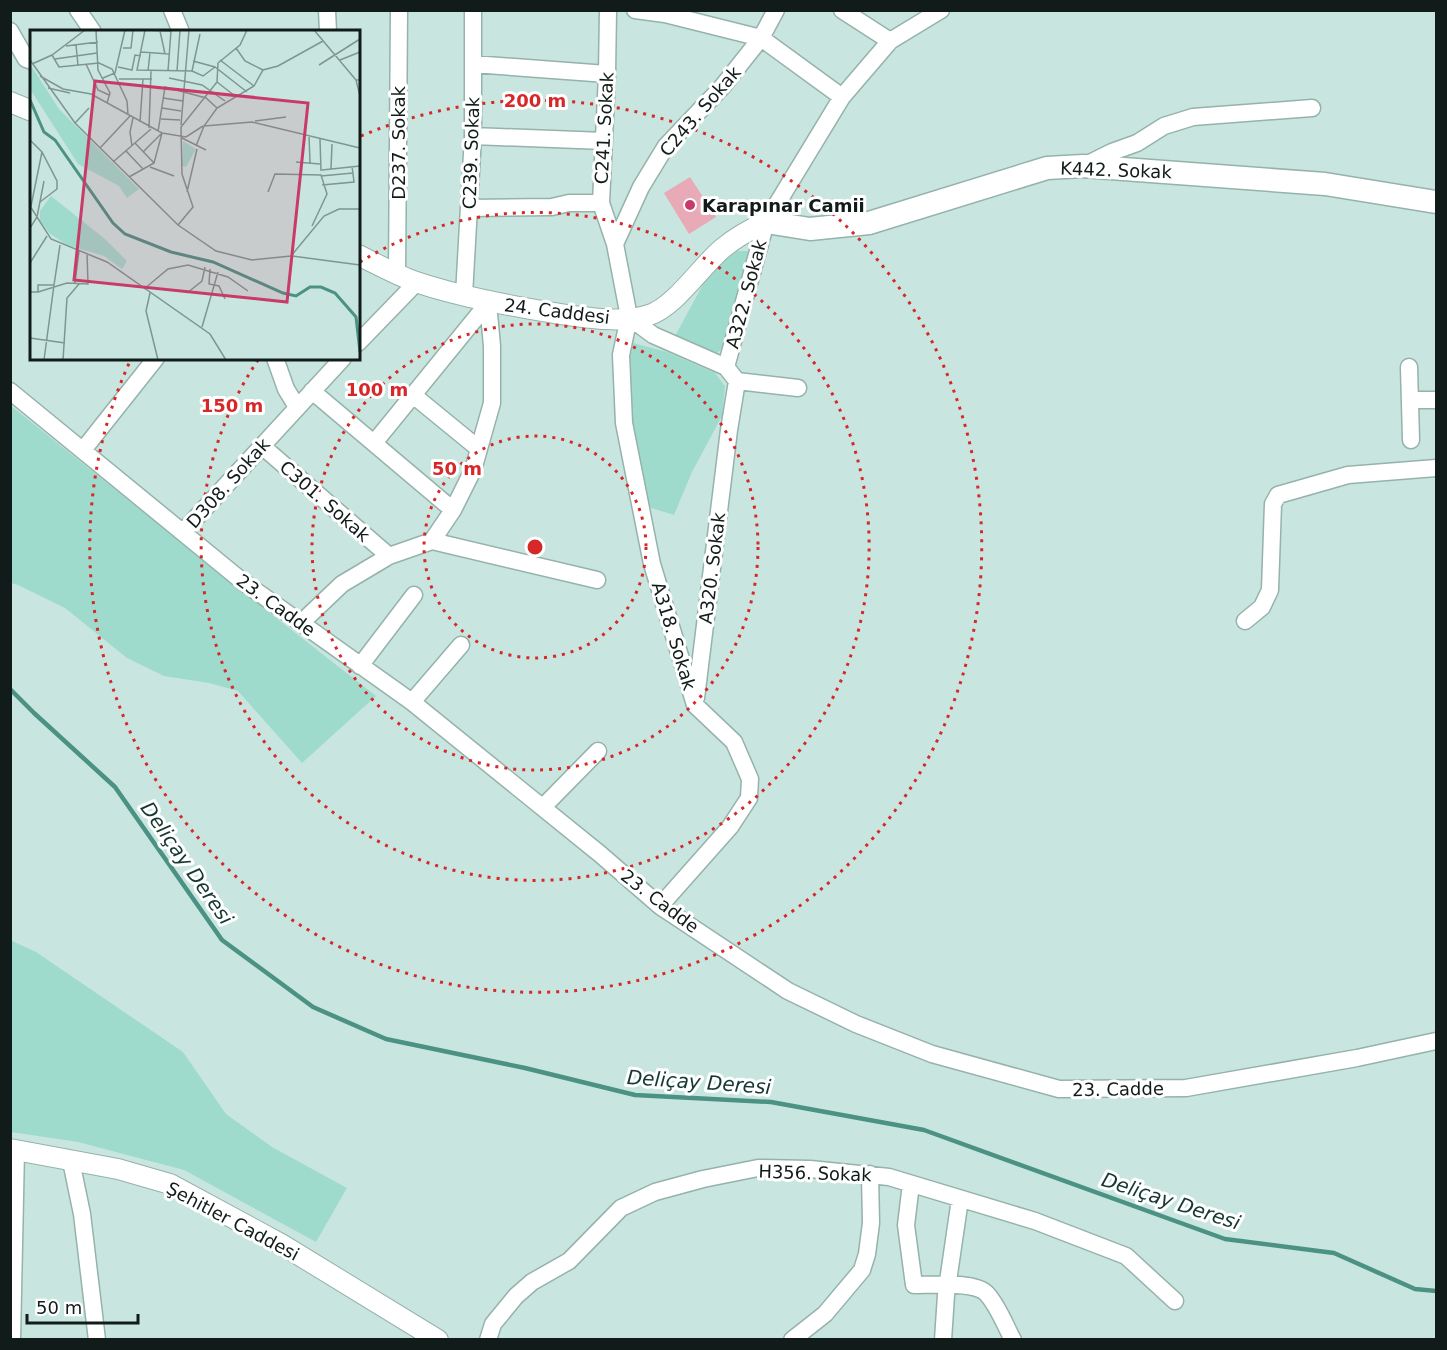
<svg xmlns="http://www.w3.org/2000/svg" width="1447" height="1350" font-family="'DejaVu Sans',sans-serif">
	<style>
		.green { fill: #9fdbcd }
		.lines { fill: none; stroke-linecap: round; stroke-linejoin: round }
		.stream { stroke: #4c9284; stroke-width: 4.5 }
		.building { fill: #e8aab6 }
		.minor-casing { stroke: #95b2ab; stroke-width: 19 }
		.tertiary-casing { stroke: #95b2ab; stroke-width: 22 }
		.secondary-casing { stroke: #95b2ab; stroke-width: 25 }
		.minor { stroke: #fff; stroke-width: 16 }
		.tertiary { stroke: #fff; stroke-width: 20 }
		.secondary { stroke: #fff; stroke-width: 22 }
		.ring { fill: none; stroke: #d62828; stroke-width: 3; stroke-dasharray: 3 6 }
		.poi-dot { fill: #c83a68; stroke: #fff; stroke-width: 2 }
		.labels { text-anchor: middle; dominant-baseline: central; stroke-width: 6; stroke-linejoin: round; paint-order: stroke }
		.street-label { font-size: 18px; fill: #111c1a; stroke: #fff }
		.poi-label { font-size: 18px; font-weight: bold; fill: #111c1a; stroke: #fff; text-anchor: start }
		.water-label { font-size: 20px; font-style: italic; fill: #163832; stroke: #fff }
		.inset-river { fill: none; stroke: #4c9284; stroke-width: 3 }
		.inset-road { fill: none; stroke: #7f9590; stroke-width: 1.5 }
		.view { fill: #c83a68; fill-opacity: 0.15; stroke: #c83a68; stroke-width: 3 }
		.inset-edge { fill: none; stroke: #111c1a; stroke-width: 3 }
		.centre { fill: #d62828; stroke: #fff; stroke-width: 3 }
		.ring-label { font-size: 18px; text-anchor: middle; font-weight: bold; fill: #d62828; stroke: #fff; stroke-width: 6; stroke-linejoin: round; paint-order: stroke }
	</style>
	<rect width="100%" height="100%" fill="#c8e6df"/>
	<path class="green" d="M 734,251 L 750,251 L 724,347 L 717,353 L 675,336 L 708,275 Z
		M 633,343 L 667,352 L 715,373 L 725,386 L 722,416 L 692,472 L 674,515 L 648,507 L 638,457 L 626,377 Z
		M 10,405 L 229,581 L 376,696 L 302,763 L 238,691 L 209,683 L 164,676 L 127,658 L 65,608 L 18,585 L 11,583 Z
		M 10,940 L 36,952 L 183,1052 L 226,1114 L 272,1147 L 347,1188 L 316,1242 L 184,1170 L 78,1142 L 11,1132 Z"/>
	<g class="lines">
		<path class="stream" d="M 10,689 L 34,713 L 115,787 L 222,940 L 313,1007 L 386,1039 L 525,1068 L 635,1095 L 771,1102 L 924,1130 L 1225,1239 L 1334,1253 L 1415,1289 L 1436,1291"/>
	</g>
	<path class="building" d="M 690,177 L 716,217 L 689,234 L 664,193 Z"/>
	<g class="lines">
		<g class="minor-casing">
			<path id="minor" d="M 78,10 L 93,32
				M 172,10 L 181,32
				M 327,10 L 328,32
				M 608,10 L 607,74 L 601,203 L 615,244
				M 635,10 L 665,14 L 761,38 L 842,97
				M 842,10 L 890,41
				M 10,31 L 26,59 L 32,61
				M 473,64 L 607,74
				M 473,136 L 604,141
				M 1084,166 L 1112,152 L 1137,143 L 1164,126 L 1193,117 L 1312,108
				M 470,208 L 552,207 L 569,203 L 601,203
				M 397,275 L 399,10
				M 464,295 L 473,136 L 473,10
				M 629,317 L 653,335 L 726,367 L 737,381 L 798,388
				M 358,343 L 417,282
				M 275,358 L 286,389 L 297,407
				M 726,367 L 766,222 L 842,97 L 890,41 L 941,10
				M 1409,367 L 1411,440
				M 10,391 L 242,581 L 412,702 L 600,854 L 660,906 L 788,991 L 856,1024 L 932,1054 L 1059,1089 L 1186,1088 L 1357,1058 L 1436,1041
				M 312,391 L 453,510
				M 413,395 L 479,449
				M 1410,400 L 1436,400
				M 374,443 L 488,303
				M 262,446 L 389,556
				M 83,450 L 156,358
				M 183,532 L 343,358
				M 432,541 L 597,580
				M 1245,621 L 1262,607 L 1270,590 L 1273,504 L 1278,495 L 1348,475 L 1436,468
				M 301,623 L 342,584 L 389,556 L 432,541 L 453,510 L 473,470 L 492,403 L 492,346 L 488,303
				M 360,666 L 414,595
				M 696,698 L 729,430 L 737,381
				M 412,702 L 461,645
				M 543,807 L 598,751
				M 660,906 L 730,827 L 749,798 L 750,779 L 734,742 L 695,705 L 652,564 L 624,423 L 621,355 L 629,317 L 615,244 L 641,187 L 666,146 L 722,87 L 761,38 L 776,10
				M 71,1161 L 82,1214 L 97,1340
				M 911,1184 L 906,1225 L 914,1285 C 931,1285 976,1281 987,1294 C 998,1306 1005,1325 1013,1340
				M 12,1340 L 16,1150
				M 488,1340 L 493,1324 L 516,1296 L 532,1282 L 569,1261 L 621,1208 L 655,1192 L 703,1179 L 758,1168 L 810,1169 L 889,1177 L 1035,1221 L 1126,1256 L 1175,1301
				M 792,1340 L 825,1314 L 862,1270 L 867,1254 L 871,1223 L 870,1174
				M 943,1340 L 946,1295 L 960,1199"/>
		</g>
		<g class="tertiary-casing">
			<path id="tertiary" d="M 10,102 L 32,111
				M 358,255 C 377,264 396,275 416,282 C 461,297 507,305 554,313 C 582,317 622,324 649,315 C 676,306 701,266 723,248 C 736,237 751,229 766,222
				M 10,1149 L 118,1169 L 170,1184 L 281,1244 L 438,1340"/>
		</g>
		<g class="secondary-casing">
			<path id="secondary" d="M 766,222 L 810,229 L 869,223 L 1047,168 L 1083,166 L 1325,184 L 1436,202"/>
		</g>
		<use href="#minor" class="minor"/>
		<use href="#tertiary" class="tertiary"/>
		<use href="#secondary" class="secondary"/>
	</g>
	<g class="ring">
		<circle cx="535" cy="547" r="111"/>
		<circle cx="535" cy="547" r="223"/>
		<path d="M360 262A334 334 0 1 1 258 360"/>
		<path d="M361 136A446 446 0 1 1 131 359"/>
	</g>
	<circle class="poi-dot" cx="690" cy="205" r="6"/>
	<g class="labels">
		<g class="street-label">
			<text transform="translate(700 111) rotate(-49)">C243. Sokak</text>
			<text transform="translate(604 128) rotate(-87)">C241. Sokak</text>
			<text transform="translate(398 143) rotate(-90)">D237. Sokak</text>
			<text transform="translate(471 153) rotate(-88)">C239. Sokak</text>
			<text transform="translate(1116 170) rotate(2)">K442. Sokak</text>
			<text transform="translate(746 294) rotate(-75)">A322. Sokak</text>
			<text transform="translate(557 311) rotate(7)">24. Caddesi</text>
			<text transform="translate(228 483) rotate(-48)">D308. Sokak</text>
			<text transform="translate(325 501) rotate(41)">C301. Sokak</text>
			<text transform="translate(712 568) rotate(-83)">A320. Sokak</text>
			<text transform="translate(276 605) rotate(36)">23. Cadde</text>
			<text transform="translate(674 636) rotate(73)">A318. Sokak</text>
			<text transform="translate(660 901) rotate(37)">23. Cadde</text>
			<text transform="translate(1118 1089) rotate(-1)">23. Cadde</text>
			<text transform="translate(815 1173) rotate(2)">H356. Sokak</text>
			<text transform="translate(233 1221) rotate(28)">Şehitler Caddesi</text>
		</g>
		<g class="poi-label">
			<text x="702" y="205">Karapınar Camii</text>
		</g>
		<g class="water-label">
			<text transform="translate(187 863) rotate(55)">Deliçay Deresi</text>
			<text transform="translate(699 1082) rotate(4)">Deliçay Deresi</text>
			<text transform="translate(1171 1201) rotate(18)">Deliçay Deresi</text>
		</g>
	</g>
	<g transform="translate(30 30)">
		<rect width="330" height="330" fill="#c8e6df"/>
		<path d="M 0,34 L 29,79 L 109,159 L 97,168 L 89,156 L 48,134 L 0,59 ZM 153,111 L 166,119 L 156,137 L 152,136 ZM 21,166 L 75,209 L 97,231 L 92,239 L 74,226 L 37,215 L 19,203 L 10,190 L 10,181 Z" fill="#9fdbcd"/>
		<path class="inset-river" d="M 0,70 L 14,102 L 25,110 L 83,193 L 95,204 L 141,222 L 183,232 L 253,263 L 266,266 L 280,257 L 291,257 L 305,263 L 326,287 L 330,322"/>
		<path class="inset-road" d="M 66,0 L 68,40 L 80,63 L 77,73M 284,0 L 326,50M 130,1 L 135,24M 141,1 L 115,0 L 107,40 L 162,41 L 173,46 L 185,37M 46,15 L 48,35M 36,16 L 68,12M 93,18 L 101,18 L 103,0M 206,18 L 215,31 L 233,40M 111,22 L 139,24M 22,25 L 29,37 L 69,33 L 82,39 L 97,71 L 98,85M 25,29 L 67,23M 0,30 L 45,93 L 148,195 L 186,221 L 222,230 L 261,226 L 294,186 L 309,179 L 330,179M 190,30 L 224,56M 310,30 L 330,22M 163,31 L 185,37 L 217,62M 2,34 L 22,25 L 55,0M 56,34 L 68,60 L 79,65M 289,35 L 330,9M 88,37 L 102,40 L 105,25 L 111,26M 118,41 L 120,23M 138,41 L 141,1M 147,41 L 150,0M 162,41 L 170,4M 10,46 L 33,59 L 61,64 L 132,103 L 156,107 L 173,96M 73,48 L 85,43 L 95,0M 139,48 L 172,55 L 195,71M 89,49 L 113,49M 330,50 L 326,50 L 330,66M 187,52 L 205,66M 18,58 L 40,63M 133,68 L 153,71M 132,78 L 151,81M 131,89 L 150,90M 225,91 L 256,87M 110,92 L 113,49 L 122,49M 45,93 L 59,78M 151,95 L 159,0M 174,96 L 222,92 L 330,118M 119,98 L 121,41M 128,102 L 135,57 L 176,68 L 187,78M 279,105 L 280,133M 152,108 L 176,120M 290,109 L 291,141M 0,110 L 12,122 L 27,151 L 27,159 L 10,172M 105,113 L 124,133M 102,116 L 100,102 L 103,88M 166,116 L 174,96 L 187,78 L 224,56 L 233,40 L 248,36 L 293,11M 70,118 L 100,86M 96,121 L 113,139M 113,122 L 131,104M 83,132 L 121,99M 266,132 L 290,134M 120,137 L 144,146M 301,139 L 302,114M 292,140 L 330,136M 291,146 L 323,143M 99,147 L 124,133 L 132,103M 292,155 L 324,152 L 322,136M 157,162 L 167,119M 238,162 L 245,144 L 291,145 L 297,164 L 282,196M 0,176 L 21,209 L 77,232 L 180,304 L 196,330M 1,176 L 12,122M 148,195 L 163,177 L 152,144 L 151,97 L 187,52 L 188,33 L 210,15 L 217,0M 0,198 L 7,187 L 14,151M 262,226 L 330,235M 0,233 L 17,206M 180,239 L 179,254 L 189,256 L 195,269M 45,253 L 49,221M 114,259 L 138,239 L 158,235 L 198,247 L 218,261M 0,262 L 8,262 L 8,255 L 24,255 L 30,215M 8,262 L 37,253 L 58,254 L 57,223M 120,263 L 116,281 L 128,330M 157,263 L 172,251 L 175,237M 172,297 L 188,242M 0,308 L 35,313M 14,330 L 24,255M 33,330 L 37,268 L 49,254"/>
		<path class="view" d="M 65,51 L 278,73 L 257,272 L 44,250 Z"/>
		<rect width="330" height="330" class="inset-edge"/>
	</g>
	<circle cx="535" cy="547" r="9" class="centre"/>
	<g class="ring-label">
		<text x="535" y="107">200 m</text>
		<text x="377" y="396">100 m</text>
		<text x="232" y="412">150 m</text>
		<text x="457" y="475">50 m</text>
	</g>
	<rect width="1447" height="1350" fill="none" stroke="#111c1a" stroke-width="24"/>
	<path d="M27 1314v9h111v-9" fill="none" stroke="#111c1a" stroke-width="3"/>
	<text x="36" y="1314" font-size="18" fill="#111c1a" stroke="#ffffff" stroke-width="4.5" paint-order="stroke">50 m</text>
</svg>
